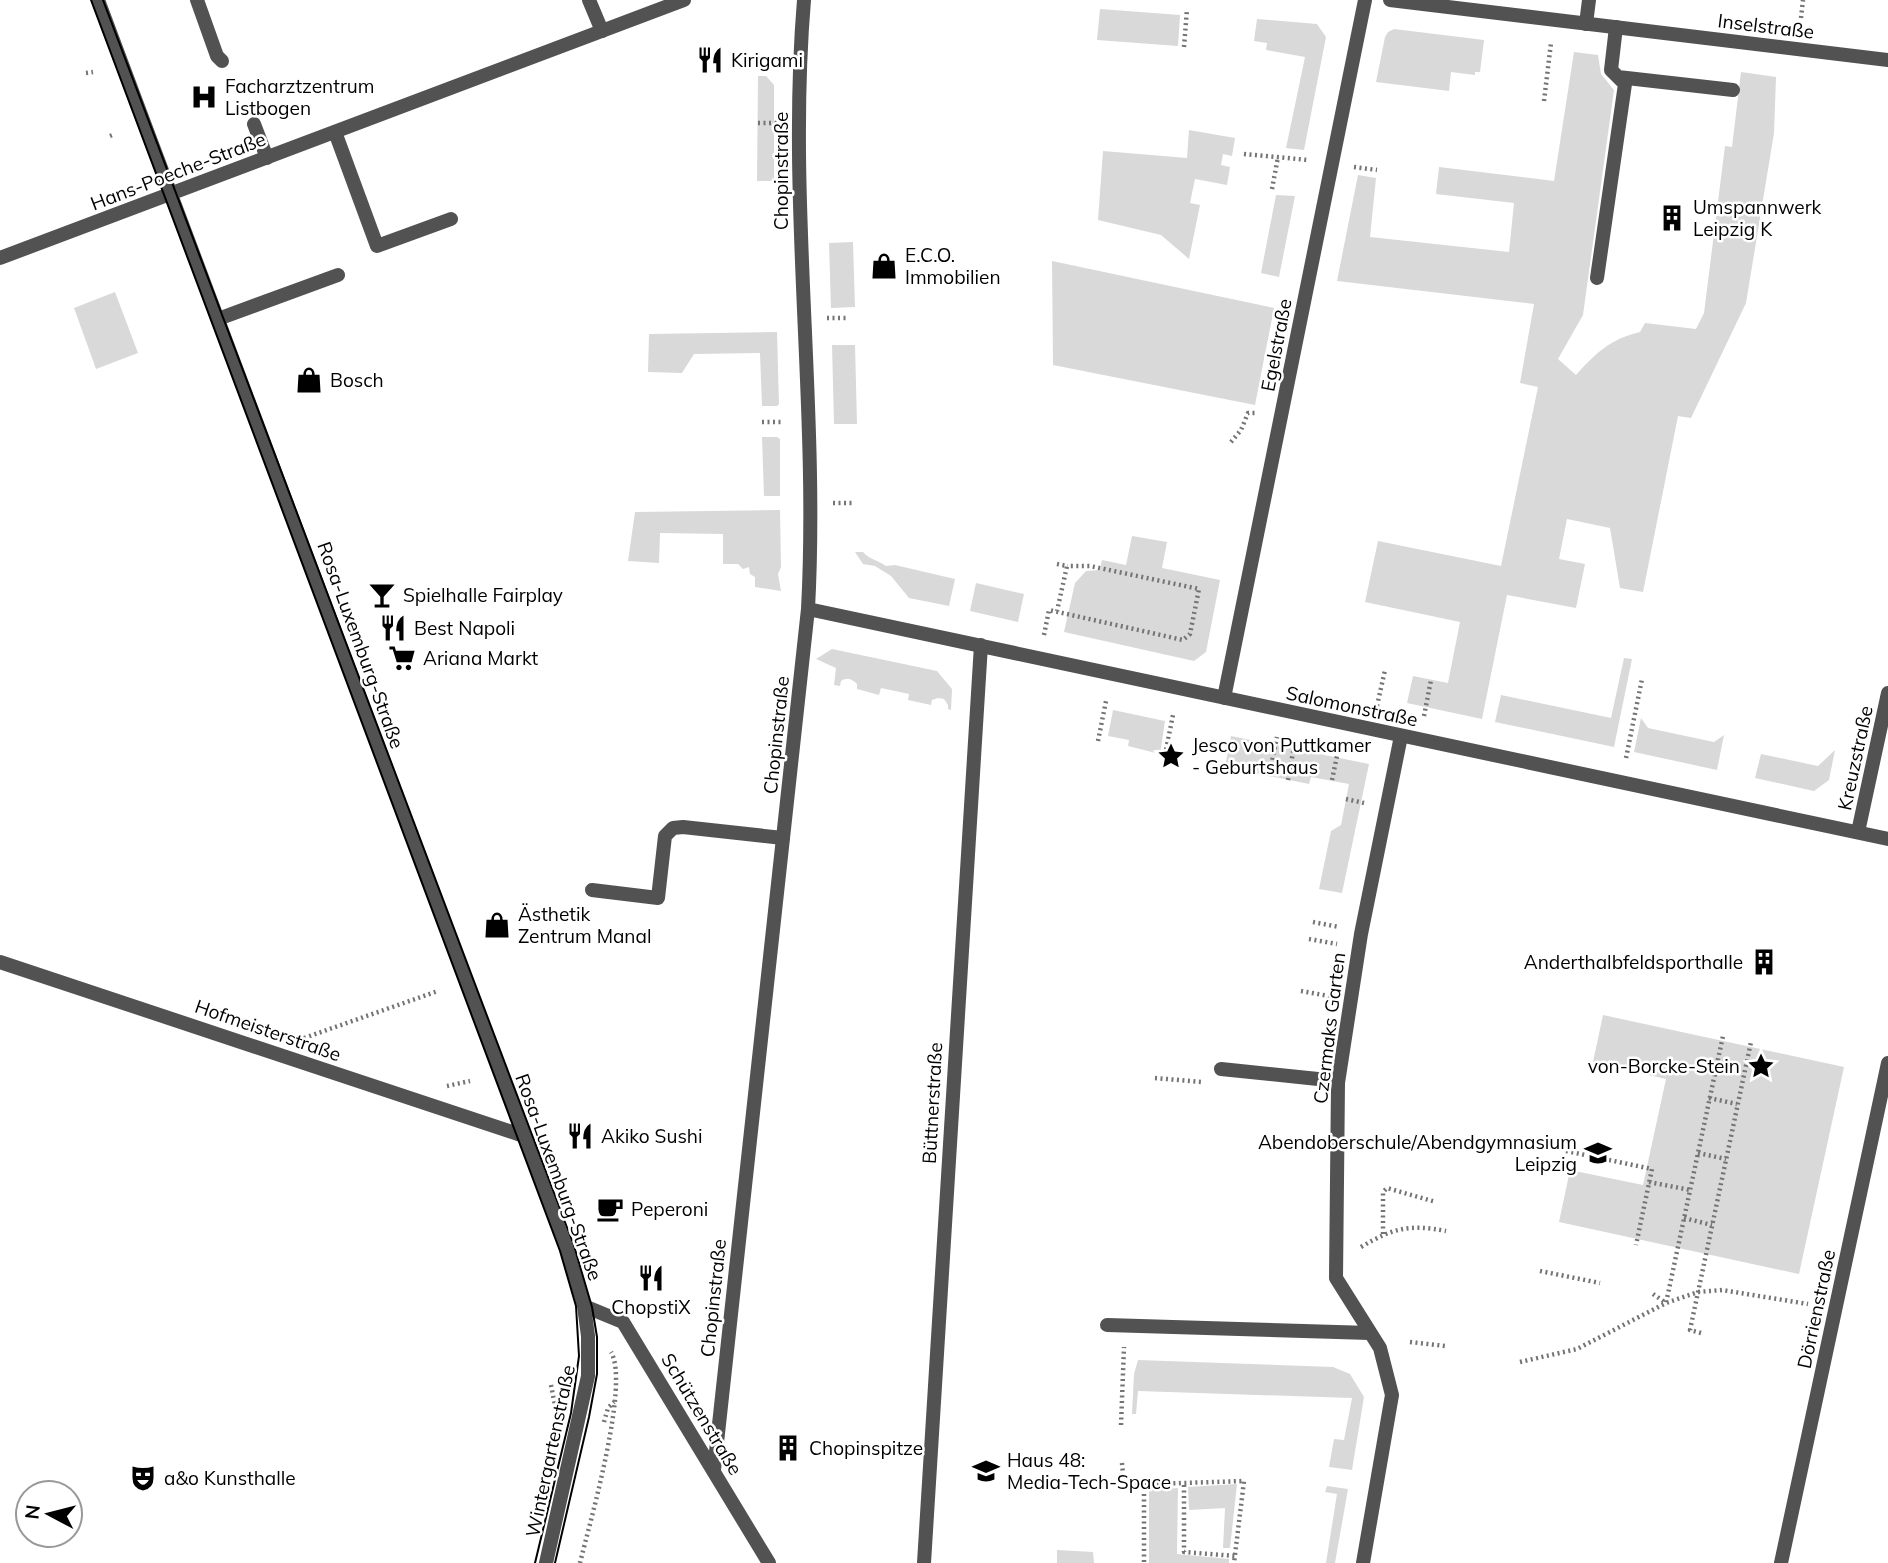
<svg xmlns="http://www.w3.org/2000/svg" width="1888" height="1563" font-family="Mulish,sans-serif">
	<style>
		.green { fill: #d9d9d9 }
		.lines { fill: none; stroke-linecap: round; stroke-linejoin: round }
		.path { stroke: #747474; stroke-width: 4.5; stroke-dasharray: 2 3.5; stroke-linecap: butt }
		.service { stroke: #525252; stroke-width: 14 }
		.minor { stroke: #525252; stroke-width: 14 }
		.tram { stroke: #000; stroke-width: 2 }
		.labels { text-anchor: middle; dominant-baseline: central; stroke-width: 5; stroke-linejoin: round; paint-order: stroke }
		.street-label { font-size: 19px; fill: #000; stroke: #fff }
		.poi-label { font-size: 19px; fill: #000; stroke: #fff; text-anchor: start }
	</style>
	<rect width="100%" height="100%" fill="#fff"/>
	<path class="green" d="M 1100,9 L 1180,15 L 1178,46 L 1097,40 Z
		M 1257,19 L 1317,24 L 1326,37 L 1304,150 L 1286,148 L 1305,57 L 1266,50 L 1267,43 L 1254,41 Z
		M 1394,29 L 1484,40 L 1480,72 L 1475,72 L 1475,75 L 1451,72 L 1449,91 L 1376,82 L 1385,37 L 1388,32 Z
		M 1574,52 L 1598,55 L 1601,74 L 1614,90 L 1583,315 L 1558,359 L 1576,375 C 1596,353 1610,339 1640,332 L 1645,323 L 1696,329 L 1704,313 L 1725,146 L 1732,147 L 1741,72 L 1776,77 L 1774,133 L 1746,303 L 1691,418 L 1678,416 L 1643,592 L 1620,588 L 1610,528 L 1567,519 L 1559,559 L 1585,564 L 1576,608 L 1507,595 L 1482,719 L 1407,703 L 1413,676 L 1448,683 L 1460,622 L 1365,602 L 1378,541 L 1501,566 L 1538,387 L 1520,383 L 1534,304 L 1337,281 L 1358,175 L 1376,178 L 1370,237 L 1509,252 L 1514,203 L 1436,194 L 1439,167 L 1554,181 Z
		M 758,76 L 766,76 L 774,85 L 774,181 L 757,181 Z
		M 1189,130 L 1235,138 L 1232,156 L 1223,154 L 1221,165 L 1230,167 L 1227,185 L 1195,179 L 1190,203 L 1200,205 L 1189,259 L 1161,235 L 1098,220 L 1103,151 L 1187,158 Z
		M 1276,195 L 1295,196 L 1279,277 L 1261,273 Z
		M 853,242 L 855,307 L 831,308 L 829,243 Z
		M 1052,261 L 1274,308 L 1255,405 L 1053,365 Z
		M 115,292 L 138,353 L 96,369 L 74,308 Z
		M 777,332 L 779,404 L 777,406 L 762,406 L 760,353 L 694,354 L 682,373 L 648,372 L 649,334 Z
		M 832,345 L 855,345 L 857,424 L 834,424 Z
		M 762,437 L 777,437 L 780,439 L 780,496 L 764,496 Z
		M 780,510 L 781,567 L 778,574 L 781,591 L 755,587 L 755,577 L 750,574 L 749,567 L 743,569 L 738,564 L 723,564 L 723,534 L 660,533 L 659,563 L 628,561 L 635,512 Z
		M 1132,536 L 1167,542 L 1162,568 L 1220,580 L 1206,652 L 1194,661 L 1064,632 L 1075,583 L 1086,571 L 1100,570 L 1102,560 L 1126,565 Z
		M 855,552 L 863,552 C 870,560 878,560 886,566 L 895,565 L 955,579 L 949,606 L 909,598 L 891,576 L 875,566 L 863,564 Z
		M 976,583 L 1024,594 L 1018,622 L 970,611 Z
		M 832,649 L 937,671 L 952,689 L 951,710 L 948,709 L 948,705 L 944,699 L 938,698 L 932,700 L 931,705 L 908,700 L 909,694 L 881,688 L 879,695 L 857,689 L 857,684 C 852,679 847,677 841,681 L 840,686 L 834,685 L 836,668 L 816,659 Z
		M 1624,658 L 1632,659 L 1614,747 L 1495,722 L 1501,695 L 1611,718 Z
		M 1113,710 L 1165,721 L 1160,754 L 1128,746 L 1129,740 L 1108,736 Z
		M 1641,718 L 1648,728 L 1714,742 L 1724,735 L 1717,770 L 1634,752 Z
		M 1231,736 L 1369,764 L 1342,893 L 1319,889 L 1331,831 L 1341,825 L 1349,784 L 1311,777 L 1309,784 L 1225,767 Z
		M 1835,750 L 1829,780 L 1814,791 L 1755,778 L 1761,754 L 1818,766 Z
		M 1603,1015 L 1844,1067 L 1799,1274 L 1559,1222 L 1570,1170 L 1643,1185 L 1666,1079 L 1593,1062 Z
		M 1138,1360 L 1333,1367 L 1350,1374 L 1364,1397 L 1352,1470 L 1329,1467 L 1334,1439 L 1344,1440 L 1352,1398 L 1138,1391 L 1136,1414 L 1132,1414 L 1134,1374 Z
		M 1237,1484 L 1230,1548 L 1223,1548 L 1225,1508 L 1189,1510 L 1188,1487 Z
		M 1327,1486 L 1348,1489 L 1335,1563 L 1326,1563 L 1337,1494 L 1325,1492 Z
		M 1178,1488 L 1177,1554 L 1229,1559 L 1229,1563 L 1149,1563 L 1149,1490 Z
		M 1057,1550 L 1093,1552 L 1094,1563 L 1057,1563 Z"/>
	<g class="lines">
		<path class="path" d="M 1801,18 L 1803,0
			M 1184,47 L 1187,9
			M 86,73 L 93,72
			M 1544,101 L 1551,43
			M 758,123 L 778,123
			M 110,136 L 115,134
			M 1244,154 L 1308,160
			M 1354,167 L 1377,170
			M 1272,189 L 1278,157
			M 827,318 L 847,318
			M 762,422 L 784,422
			M 1231,442 L 1241,430 L 1248,413 L 1258,413
			M 833,503 L 855,503
			M 1057,564 L 1067,566 L 1057,611
			M 1044,635 L 1049,610 L 1183,640 L 1190,634 L 1199,589 L 1090,566 L 1067,566
			M 1377,706 L 1385,670
			M 1424,716 L 1431,680
			M 1098,741 L 1106,701
			M 1165,755 L 1173,715
			M 1626,758 L 1642,679
			M 1269,776 L 1277,737
			M 1288,780 L 1295,741
			M 1332,780 L 1338,751
			M 1346,799 L 1364,803
			M 1313,922 L 1339,927
			M 1309,939 L 1337,944
			M 1301,991 L 1329,996
			M 304,1038 L 438,991
			M 1155,1078 L 1202,1082
			M 447,1086 L 470,1081
			M 1709,1098 L 1737,1104
			M 1566,1151 L 1652,1169 L 1636,1245
			M 1698,1153 L 1726,1159
			M 1649,1182 L 1690,1190
			M 1684,1218 L 1712,1225
			M 1383,1234 L 1383,1192 L 1387,1188 L 1436,1202
			M 1361,1247 C 1393,1228 1409,1224 1446,1231
			M 1540,1271 L 1600,1283
			M 1653,1294 L 1666,1303 L 1723,1036
			M 1701,1333 L 1690,1330 L 1751,1042
			M 1410,1342 L 1445,1346
			M 1520,1362 L 1577,1349 L 1666,1303 L 1698,1292 L 1722,1290 L 1808,1304
			M 551,1385 L 556,1411
			M 604,1422 L 608,1408 L 614,1402
			M 1121,1425 L 1124,1347
			M 1122,1463 L 1124,1485 L 1244,1481 L 1234,1563
			M 1144,1483 L 1144,1563
			M 1184,1485 L 1184,1552 L 1235,1556
			M 580,1563 C 590,1522 630,1384 611,1352"/>
		<path class="service" d="M 197,0 L 217,56 L 222,61
			M 589,0 L 602,31
			M 1586,24 L 1589,0
			M 1618,77 L 1733,90
			M 254,124 L 267,158
			M 335,132 L 377,246 L 451,219
			M 1597,278 L 1625,84 L 1611,70 L 1616,27
			M 218,319 L 338,275
			M 592,890 L 658,898 L 665,836 L 673,828 L 683,827 L 783,838
			M 1221,1069 L 1318,1079 L 1338,1083
			M 1107,1325 L 1370,1333"/>
		<path class="minor" d="M 98,0 L 567,1250 L 584,1306 L 588,1336 L 588,1376 L 546,1563
			M 1390,0 L 1888,60
			M 0,258 L 684,0
			M 808,609 L 1888,839
			M 1224,698 L 1365,0
			M 1858,832 L 1888,693
			M 0,962 L 524,1136
			M 584,1306 L 623,1322 L 769,1563
			M 714,1470 L 808,609 C 819,406 787,203 804,0
			M 924,1563 L 981,645
			M 1363,1563 L 1392,1395 L 1380,1348 L 1336,1278 L 1338,1083 L 1361,934 L 1401,736
			M 1781,1563 L 1888,1063"/>
		<path class="tram" d="M 91,0 L 560,1251 L 576,1306 L 579,1356 L 571,1413 L 535,1563
			M 103,0 L 574,1246 L 592,1307 L 597,1337 L 597,1374 L 589,1417 L 555,1563"/>
	</g>
	<defs>
		<g id="restaurant-bare" transform="scale(2.1)"><path d="M-5-6h1v4h1v-4h1v4h1v-4h1v5L-1.5 .5V6h-2V.5L-5-1ZM5-6V6H3V1.5H1.5Q1.5-4 5-6Z" fill="#000" stroke="#fff" stroke-width="2.5" paint-order="stroke"/></g>
		<g id="hospital-bare" transform="scale(2.1)"><path d="M-5-5h3v3.5h4V-5h3V5h-3V1.5h-4V5h-3Z" fill="#000" stroke="#fff" stroke-width="2.5" paint-order="stroke"/></g>
		<g id="building-bare" transform="scale(2.1)"><path d="M-4-6H4V6H1V3H-1V6H-4ZM-2.5-4.3h1.7v1.8h-1.7ZM.8-4.3h1.7v1.8H.8ZM-2.5-1h1.7V.8h-1.7ZM.8-1h1.7V.8H.8Z" fill="#000" stroke="#fff" stroke-width="2.5" paint-order="stroke"/></g>
		<g id="shop-bare" transform="scale(2.1)"><path d="M-5-2.5h2.3a2.7 3.5 0 0 1 5.4 0H5L5.5 6h-11ZM-1.5-2.5h3a1.5 2.3 0 0 0-3 0Z" fill="#000" stroke="#fff" stroke-width="2.5" paint-order="stroke"/></g>
		<g id="bar-bare" transform="scale(2.1)"><path d="M-6-5H6L.8 .8V4.5H3.5V6h-7V4.5H-.8V.8Z" fill="#000" stroke="#fff" stroke-width="2.5" paint-order="stroke"/></g>
		<g id="supermarket-bare" transform="scale(2.1)"><path d="M-6-5.5h2.5l.6 2H6L4.5 2H-2.5L-4.4-4H-6ZM-1.5 3.2a1.3 1.3 0 1 0 .1 0ZM3 3.2a1.3 1.3 0 1 0 .1 0Z" fill="#000" stroke="#fff" stroke-width="2.5" paint-order="stroke"/></g>
		<g id="sight-bare" transform="scale(2.1)"><path d="M0-6L1.8-2.2L6-1.7L2.9 1.2L3.7 5.4L0 3.3L-3.7 5.4L-2.9 1.2L-6-1.7L-1.8-2.2Z" fill="#000" stroke="#fff" stroke-width="2.5" paint-order="stroke"/></g>
		<g id="school-bare" transform="scale(2.1)"><path d="M0-5L7-2L0 1L-7-2ZM-4 1L0 2.5L4 1V4Q0 6-4 4Z" fill="#000" stroke="#fff" stroke-width="2.5" paint-order="stroke"/></g>
		<g id="cafe-bare" transform="scale(2.1)"><path d="M-5.5-4.5H6V0H3Q3 3.5 0 3.5H-2.5Q-5.5 3.5-5.5 0ZM3-3.2v2h1.7v-2ZM-6 4.5H4V6H-6Z" fill="#000" stroke="#fff" stroke-width="2.5" paint-order="stroke"/></g>
		<g id="university-bare" transform="scale(2.1)"><path d="M0-5L7-2L0 1L-7-2ZM-4 1L0 2.5L4 1V4Q0 6-4 4Z" fill="#000" stroke="#fff" stroke-width="2.5" paint-order="stroke"/></g>
		<g id="theatre-bare" transform="scale(2.1)"><path d="M-5-5.5Q0-4 5-5.5V0Q5 5 0 6Q-5 5-5 0ZM-3.3-2.5H-1v1.5H-3.3ZM1-2.5H3.3v1.5H1ZM-2.8 1Q0 5.5 2.8 1Z" fill="#000" stroke="#fff" stroke-width="2.5" paint-order="stroke"/></g>
	</defs>
	<g fill-rule="evenodd">
		<use href="#restaurant-bare" x="710" y="60"/>
		<use href="#hospital-bare" x="204" y="97"/>
		<use href="#building-bare" x="1672" y="218"/>
		<use href="#shop-bare" x="884" y="266"/>
		<use href="#shop-bare" x="309" y="380"/>
		<use href="#bar-bare" x="382" y="595"/>
		<use href="#restaurant-bare" x="393" y="628"/>
		<use href="#supermarket-bare" x="402" y="658"/>
		<use href="#sight-bare" x="1171" y="756"/>
		<use href="#shop-bare" x="497" y="925"/>
		<use href="#building-bare" x="1764" y="962"/>
		<use href="#sight-bare" x="1761" y="1066"/>
		<use href="#restaurant-bare" x="580" y="1136"/>
		<use href="#school-bare" x="1598" y="1153"/>
		<use href="#cafe-bare" x="610" y="1209"/>
		<use href="#restaurant-bare" x="651" y="1278"/>
		<use href="#building-bare" x="788" y="1448"/>
		<use href="#university-bare" x="986" y="1471"/>
		<use href="#theatre-bare" x="143" y="1478"/>
	</g>
	<g class="labels">
		<g class="street-label">
			<text transform="translate(1766 26) rotate(7)">Inselstraße</text>
			<text transform="translate(178 171) rotate(-21)">Hans-Poeche-Straße</text>
			<text transform="translate(781 171) rotate(-90)">Chopinstraße</text>
			<text transform="translate(1276 345) rotate(-79)">Egelstraße</text>
			<text transform="translate(361 645) rotate(70)">Rosa-Luxemburg-Straße</text>
			<text transform="translate(1352 706) rotate(12)">Salomonstraße</text>
			<text transform="translate(776 735) rotate(-84)">Chopinstraße</text>
			<text transform="translate(1855 758) rotate(-78)">Kreuzstraße</text>
			<text transform="translate(1329 1028) rotate(-83)">Czermaks Garten</text>
			<text transform="translate(268 1030) rotate(19)">Hofmeisterstraße</text>
			<text transform="translate(932 1103) rotate(-87)">Büttnerstraße</text>
			<text transform="translate(559 1177) rotate(70)">Rosa-Luxemburg-Straße</text>
			<text transform="translate(713 1298) rotate(-84)">Chopinstraße</text>
			<text transform="translate(1816 1309) rotate(-78)">Dörrienstraße</text>
			<text transform="translate(702 1414) rotate(59)">Schützenstraße</text>
			<text transform="translate(550 1451) rotate(-78)">Wintergartenstraße</text>
		</g>
		<g class="poi-label">
			<text x="731" y="60">Kirigami</text>
			<text x="225" y="86">Facharztzentrum<tspan x="225" dy="22">Listbogen</tspan></text>
			<text x="1693" y="207">Umspannwerk<tspan x="1693" dy="22">Leipzig K</tspan></text>
			<text x="905" y="255">E.C.O.<tspan x="905" dy="22">Immobilien</tspan></text>
			<text x="330" y="380">Bosch</text>
			<text x="403" y="595">Spielhalle Fairplay</text>
			<text x="414" y="628">Best Napoli</text>
			<text x="423" y="658">Ariana Markt</text>
			<text x="1192" y="745">Jesco von Puttkamer<tspan x="1192" dy="22">- Geburtshaus</tspan></text>
			<text x="518" y="914">Ästhetik<tspan x="518" dy="22">Zentrum Manal</tspan></text>
			<text x="1743" y="962" text-anchor="end">Anderthalbfeldsporthalle</text>
			<text x="1740" y="1066" text-anchor="end">von-Borcke-Stein</text>
			<text x="601" y="1136">Akiko Sushi</text>
			<text x="1577" y="1142" text-anchor="end">Abendoberschule/Abendgymnasium<tspan x="1577" dy="22">Leipzig</tspan></text>
			<text x="631" y="1209">Peperoni</text>
			<text x="651" y="1307" text-anchor="middle">ChopstiX</text>
			<text x="809" y="1448">Chopinspitze</text>
			<text x="1007" y="1460">Haus 48:<tspan x="1007" dy="22">Media-Tech-Space</tspan></text>
			<text x="164" y="1478">a&amp;o Kunsthalle</text>
		</g>
	</g>
	<g transform="translate(49 1514) rotate(277)"><circle r="33" fill="#ffffff" stroke="#999999" stroke-width="2"/>
	<path d="M0-5L12 26L0 18L-12 26Z" fill="#000000"/>
	<text y="-10" font-size="19" font-weight="bold" text-anchor="middle" fill="#000000">N</text>
	</g>
</svg>
